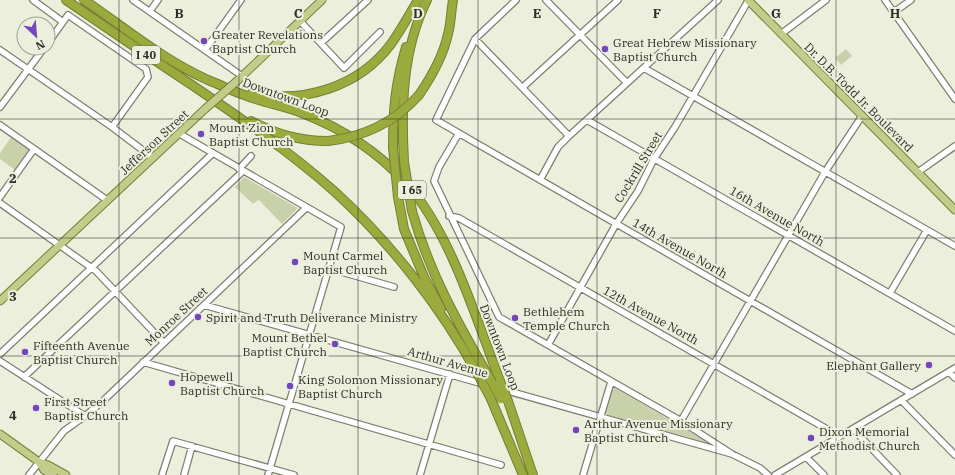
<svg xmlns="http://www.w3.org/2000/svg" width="955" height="475" font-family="'IBM Plex Serif',serif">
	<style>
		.green { fill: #c9d1ab }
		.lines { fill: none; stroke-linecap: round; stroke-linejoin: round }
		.minor-casing { stroke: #7d8070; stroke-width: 8 }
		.major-casing { stroke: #757f35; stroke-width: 9 }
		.highway-casing { stroke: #757f35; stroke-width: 10 }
		.minor { stroke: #fff; stroke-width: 5.5 }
		.major { stroke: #c3cc8a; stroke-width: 7 }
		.highway { stroke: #9baa3c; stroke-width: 8 }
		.major-bridge-casing { stroke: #757f35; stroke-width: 9; stroke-linecap: butt }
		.highway-bridge-casing { stroke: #757f35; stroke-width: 10; stroke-linecap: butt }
		.major-bridge { stroke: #c3cc8a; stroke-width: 7 }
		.highway-bridge { stroke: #9baa3c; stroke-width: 8 }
		.grid { fill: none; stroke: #2e2f28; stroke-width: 1; stroke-opacity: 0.55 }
		.poi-dot { fill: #7346be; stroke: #ebefdc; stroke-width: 1.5 }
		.labels { text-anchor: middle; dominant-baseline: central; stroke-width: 4; stroke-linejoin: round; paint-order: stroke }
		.shield { fill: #ebefdc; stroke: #67695e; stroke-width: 1 }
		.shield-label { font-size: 11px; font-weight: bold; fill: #2e2f28 }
		.poi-label { font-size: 12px; fill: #2e2f28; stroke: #ebefdc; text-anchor: start }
		.street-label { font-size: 12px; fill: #2e2f28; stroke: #ebefdc }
		.grid-label { font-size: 13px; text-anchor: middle; font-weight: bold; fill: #2e2f28; stroke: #ebefdc; stroke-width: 4; stroke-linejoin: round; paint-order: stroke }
	</style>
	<rect width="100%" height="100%" fill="#ebefdc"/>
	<path class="green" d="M 846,49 L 852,56 L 841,65 L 835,58 Z
		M 12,136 L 30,150 L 15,170 L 0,159 L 0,153 Z
		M 244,177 L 298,208 L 282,224 L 259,200 L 253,204 L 235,187 Z
		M 613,387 L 720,449 L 604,414 Z"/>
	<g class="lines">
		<g class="minor-casing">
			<path id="minor" d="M 33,0 L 63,22
				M 133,0 L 242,76
				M 516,0 L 475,39 L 436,120 L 912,394
				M 546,0 L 627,83
				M 885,0 L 955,99
				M 150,11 L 158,0
				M 894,12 L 911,0
				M 300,21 L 344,68 L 380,32
				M 781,34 L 826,0
				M 475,39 L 569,136
				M 48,43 L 68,15 L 146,69 L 148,77 L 112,127
				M 321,43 L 368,0
				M 0,50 L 112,127 L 153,158
				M 205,50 L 241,0
				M 644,68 L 955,246
				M 523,87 L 618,0
				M 0,107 L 44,48
				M 587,120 L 955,331
				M 0,125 L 107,200
				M 459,133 L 439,167 L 434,181 L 499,317 L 681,421 L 732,454 L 760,468 L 768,475
				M 180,134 L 341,227 L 268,475
				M 239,169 L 251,156
				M 918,172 L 955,146
				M 540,180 L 558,147 L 569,136 L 718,0
				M 0,197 L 34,149
				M 0,203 L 96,271 L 164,343
				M 449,216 L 459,218 L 839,436
				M 328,268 L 394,287
				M 890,293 L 927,230
				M 204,305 L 483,384
				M 548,345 L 616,224 L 638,191 L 654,159 L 675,127 L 748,1
				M 0,354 L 212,154
				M 0,361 L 85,416
				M 143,362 L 501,465
				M 949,372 L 955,378
				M 24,377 L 242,172
				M 501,389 L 732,454
				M 901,400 L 955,455
				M 681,421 L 825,172 L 862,116
				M 853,429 L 897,475
				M 806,457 L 824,475
				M 29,475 L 64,431 L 85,416 L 104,400 L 306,208
				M 162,475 L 173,441 L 294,475
				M 184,475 L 192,446
				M 420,475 L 450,374
				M 583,475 L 611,382
				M 775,475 L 955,368"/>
		</g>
		<g class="major-casing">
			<path id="major" d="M 748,0 L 955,210
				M 237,81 L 322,0
				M 0,301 L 205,109
				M 0,434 L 39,462 L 48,465 L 66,475
				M 39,462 L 44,470 L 53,475"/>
		</g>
		<g class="highway-casing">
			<path id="highway" d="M 66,0 C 107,28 148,56 189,83 C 239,117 289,151 334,191 C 390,242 441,307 477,373
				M 84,0 C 124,27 163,60 208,80 C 221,85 234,92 247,96 C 265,103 284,106 302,113 C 341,128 378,152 406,183 C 451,233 476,319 500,381
				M 252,93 C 303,104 359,87 391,44 C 401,30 409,15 418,0
				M 419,95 C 432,76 443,57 448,34 C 451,23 451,11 453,0
				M 251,121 C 276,134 299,141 328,141
				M 393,148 C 393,109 395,85 406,47
				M 404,162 C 401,108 402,50 427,0
				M 398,197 L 404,229 L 424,277 L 441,309
				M 412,211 C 429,272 457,322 489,377
				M 491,399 L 523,475
				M 508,401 L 533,475"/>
		</g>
		<use href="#minor" class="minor"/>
		<use href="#major" class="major"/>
		<use href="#highway" class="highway"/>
		<g class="major-bridge-casing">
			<path id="major-bridge" d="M 205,109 L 237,81"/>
		</g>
		<g class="highway-bridge-casing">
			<path id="highway-bridge" d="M 328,141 C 363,137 395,122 419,95
				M 393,148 L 398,197
				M 404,162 L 412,211
				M 477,373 L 491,399
				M 489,377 L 501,399
				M 500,381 L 508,401"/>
		</g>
		<use href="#major-bridge" class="major-bridge"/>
		<use href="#highway-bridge" class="highway-bridge"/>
	</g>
	<path class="grid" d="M 119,0 L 119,475M 239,0 L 239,475M 358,0 L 358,475M 478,0 L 478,475M 597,0 L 597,475M 716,0 L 716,475M 836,0 L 836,475M 0,119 L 955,119M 0,238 L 955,238M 0,356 L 955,356"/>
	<g class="poi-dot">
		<circle cx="204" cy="41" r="4"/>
		<circle cx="605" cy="49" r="4"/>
		<circle cx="201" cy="134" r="4"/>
		<circle cx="295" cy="262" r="4"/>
		<circle cx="198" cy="317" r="4"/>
		<circle cx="515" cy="318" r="4"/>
		<circle cx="335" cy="344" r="4"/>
		<circle cx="25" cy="352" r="4"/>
		<circle cx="929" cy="365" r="4"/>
		<circle cx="172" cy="383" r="4"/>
		<circle cx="290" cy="386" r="4"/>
		<circle cx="36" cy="408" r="4"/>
		<circle cx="576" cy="430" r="4"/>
		<circle cx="811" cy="438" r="4"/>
	</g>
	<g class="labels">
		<g class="shield">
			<rect x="132" y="46" width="28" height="18" rx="3"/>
			<rect x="398" y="181" width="28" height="18" rx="3"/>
		</g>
		<g class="shield-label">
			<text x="146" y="55">I 40</text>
			<text x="412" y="190">I 65</text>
		</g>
		<g class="poi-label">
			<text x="212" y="34">Greater Revelations<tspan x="212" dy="14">Baptist Church</tspan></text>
			<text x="613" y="42">Great Hebrew Missionary<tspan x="613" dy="14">Baptist Church</tspan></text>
			<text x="209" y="127">Mount Zion<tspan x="209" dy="14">Baptist Church</tspan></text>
			<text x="303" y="255">Mount Carmel<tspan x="303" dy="14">Baptist Church</tspan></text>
			<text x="523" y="311">Bethlehem<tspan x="523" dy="14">Temple Church</tspan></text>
			<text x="206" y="317">Spirit and Truth Deliverance Ministry</text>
			<text x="327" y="337" text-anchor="end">Mount Bethel<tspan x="327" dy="14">Baptist Church</tspan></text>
			<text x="33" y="345">Fifteenth Avenue<tspan x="33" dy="14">Baptist Church</tspan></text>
			<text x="921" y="365" text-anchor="end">Elephant Gallery</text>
			<text x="180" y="376">Hopewell<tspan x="180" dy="14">Baptist Church</tspan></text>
			<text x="298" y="379">King Solomon Missionary<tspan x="298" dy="14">Baptist Church</tspan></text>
			<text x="44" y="401">First Street<tspan x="44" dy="14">Baptist Church</tspan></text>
			<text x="584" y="423">Arthur Avenue Missionary<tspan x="584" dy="14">Baptist Church</tspan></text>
			<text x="819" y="431">Dixon Memorial<tspan x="819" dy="14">Methodist Church</tspan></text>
		</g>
		<g class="street-label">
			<text transform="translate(286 97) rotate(20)">Downtown Loop</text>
			<text transform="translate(859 97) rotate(45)">Dr. D.B. Todd Jr. Boulevard</text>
			<text transform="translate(154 142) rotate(-43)">Jefferson Street</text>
			<text transform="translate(638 167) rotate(-59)">Cockrill Street</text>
			<text transform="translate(777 216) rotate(30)">16th Avenue North</text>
			<text transform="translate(680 248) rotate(30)">14th Avenue North</text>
			<text transform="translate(651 315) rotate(29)">12th Avenue North</text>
			<text transform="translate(176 316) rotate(-43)">Monroe Street</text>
			<text transform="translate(500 347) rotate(69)">Downtown Loop</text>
			<text transform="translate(448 362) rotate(16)">Arthur Avenue</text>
		</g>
	</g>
	<g class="grid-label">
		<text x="179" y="18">B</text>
		<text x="298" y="18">C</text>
		<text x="418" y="18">D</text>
		<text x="537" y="18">E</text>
		<text x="657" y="18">F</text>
		<text x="776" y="18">G</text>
		<text x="895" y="18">H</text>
		<text x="13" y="183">2</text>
		<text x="13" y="301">3</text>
		<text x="13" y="420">4</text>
	</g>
	<g transform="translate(36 36) rotate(154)"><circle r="19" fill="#ebefdc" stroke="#9fa294"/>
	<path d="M0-3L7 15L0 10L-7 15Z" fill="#7346be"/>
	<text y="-6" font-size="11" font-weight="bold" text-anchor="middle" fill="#2e2f28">N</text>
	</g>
</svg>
